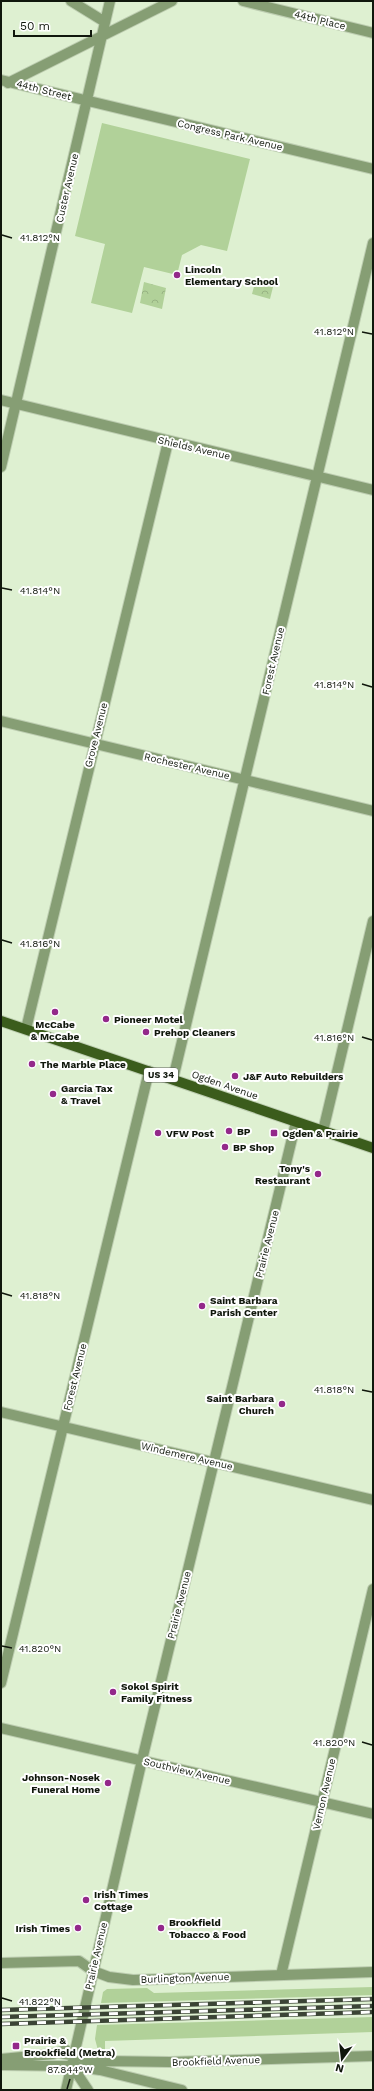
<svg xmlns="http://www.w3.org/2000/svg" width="374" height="2091" font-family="'Work Sans',sans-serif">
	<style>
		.grass { fill: #b1d199 }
		.park { fill: url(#park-crowns) }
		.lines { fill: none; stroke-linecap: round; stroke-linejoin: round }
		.minor-casing { stroke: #bdcdb1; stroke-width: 12 }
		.major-casing { stroke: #bdcdb1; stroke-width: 12 }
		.minor { stroke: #869e74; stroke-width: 10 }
		.major { stroke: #3b5c1c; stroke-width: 10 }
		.rail-casing { stroke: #3b4435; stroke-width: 4.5 }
		.rail { stroke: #fff; stroke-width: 3; stroke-dasharray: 9; stroke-linecap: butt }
		.ticks { fill: none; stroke: #10170c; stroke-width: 1.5 }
		.poi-dot { fill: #93288a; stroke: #fff; stroke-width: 1.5 }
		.labels { text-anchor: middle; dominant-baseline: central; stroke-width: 4; stroke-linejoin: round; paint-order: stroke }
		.shield { fill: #fff; stroke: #585d55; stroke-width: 1 }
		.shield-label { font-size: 9px; font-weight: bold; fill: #10170c }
		.street-label { font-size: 10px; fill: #10170c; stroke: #fff }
		.poi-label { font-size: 10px; font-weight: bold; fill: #10170c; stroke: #fff; text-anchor: start }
		.ticks-label { font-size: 10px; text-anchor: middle; fill: #10170c; stroke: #fff; stroke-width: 4; stroke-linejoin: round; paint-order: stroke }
	</style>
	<defs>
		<pattern id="park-crowns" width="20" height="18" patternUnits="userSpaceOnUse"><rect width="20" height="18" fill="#b1d199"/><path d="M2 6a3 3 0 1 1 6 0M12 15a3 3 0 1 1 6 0" fill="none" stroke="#97b383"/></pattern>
	</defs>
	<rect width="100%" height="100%" fill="#def0d1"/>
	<path class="grass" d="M 102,123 L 250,159 L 227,251 L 201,245 L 182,255 L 177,275 L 144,267 L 132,313 L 91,303 L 105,244 L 75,236 Z
		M 373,1987 L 373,1995 L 101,2003 L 103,1992 L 107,1989 L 147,1988 L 154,1993 Z
		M 373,2017 L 373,2032 L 105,2041 L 105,2054 L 99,2054 L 95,2039 L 97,2025 Z"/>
	<path class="park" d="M 256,279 L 274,283 L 270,299 L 252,294 Z
		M 144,282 L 166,288 L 162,309 L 140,303 Z"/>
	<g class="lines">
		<g class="minor-casing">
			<path id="minor" d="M 71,1 L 105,22
				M 243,1 L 373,33
				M 1,80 L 373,169
				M 8,83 L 172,1
				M 1,400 L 373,490
				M 1,467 L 110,1
				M 1,721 L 373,811
				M 26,1029 L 168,442
				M 173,1079 L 373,243
				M 323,1131 L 373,921
				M 1,1412 L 373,1500
				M 1,1683 L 149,1071
				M 1,1728 L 373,1814
				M 1,1963 L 79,1961 L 93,1971 L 109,1977 L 133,1980 L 373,1972
				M 281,1975 L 373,1589
				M 60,2053 L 103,2061 L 170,2062 L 373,2056
				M 1,2059 L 53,2054 L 66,2050
				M 1,2065 L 72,2066 L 100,2070 L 182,2090
				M 72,2066 L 88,2090
				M 66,2090 L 142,1760 L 296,1122"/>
		</g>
		<g class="major-casing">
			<path id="major" d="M 1,1021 L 373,1148"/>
		</g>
		<use href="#minor" class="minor"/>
		<use href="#major" class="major"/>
		<g class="rail-casing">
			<path id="rail" d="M 1,2010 L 373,1999
				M 1,2017 L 373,2006
				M 1,2024 L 373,2012"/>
		</g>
		<use href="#rail" class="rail"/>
	</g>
	<path class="ticks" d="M 2,235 L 12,238M 362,332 L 372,334M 2,588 L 12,590M 362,684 L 372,687M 2,940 L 12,943M 362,1037 L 372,1040M 2,1293 L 12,1296M 362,1390 L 372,1392M 2,1646 L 12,1648M 362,1742 L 372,1745M 2,1998 L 12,2001M 67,2089 L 70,2079"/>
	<g class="poi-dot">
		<circle cx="177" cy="275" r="4"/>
		<circle cx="55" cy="1012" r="4"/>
		<circle cx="106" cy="1019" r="4"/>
		<circle cx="146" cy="1032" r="4"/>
		<circle cx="32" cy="1064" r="4"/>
		<circle cx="235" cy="1076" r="4"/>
		<circle cx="53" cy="1094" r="4"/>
		<circle cx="229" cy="1131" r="4"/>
		<circle cx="158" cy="1133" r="4"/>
		<rect x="270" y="1129" width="8" height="8" rx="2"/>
		<circle cx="225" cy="1147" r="4"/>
		<circle cx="318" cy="1174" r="4"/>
		<circle cx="202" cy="1306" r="4"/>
		<circle cx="282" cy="1404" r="4"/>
		<circle cx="113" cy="1692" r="4"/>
		<circle cx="108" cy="1783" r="4"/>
		<circle cx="86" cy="1900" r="4"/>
		<circle cx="78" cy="1928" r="4"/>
		<circle cx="161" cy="1928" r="4"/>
		<rect x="12" y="2042" width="8" height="8" rx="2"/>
	</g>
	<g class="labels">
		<rect class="shield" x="144" y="1068" width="34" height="14" rx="3"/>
		<g class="shield-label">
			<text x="161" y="1075">US 34</text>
		</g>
		<g class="street-label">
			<text transform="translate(320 20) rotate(14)">44th Place</text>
			<text transform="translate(44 90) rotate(14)">44th Street</text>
			<text transform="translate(230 135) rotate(13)">Congress Park Avenue</text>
			<text transform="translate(67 188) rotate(-77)">Custer Avenue</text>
			<text transform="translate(194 448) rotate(13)">Shields Avenue</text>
			<text transform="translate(273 661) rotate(-77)">Forest Avenue</text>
			<text transform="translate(96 735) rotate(-76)">Grove Avenue</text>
			<text transform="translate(187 766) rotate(13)">Rochester Avenue</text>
			<text transform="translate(225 1085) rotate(19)">Ogden Avenue</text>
			<text transform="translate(267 1244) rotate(-76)">Prairie Avenue</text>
			<text transform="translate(75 1377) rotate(-76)">Forest Avenue</text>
			<text transform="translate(187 1456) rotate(13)">Windemere Avenue</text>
			<text transform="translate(179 1605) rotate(-76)">Prairie Avenue</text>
			<text transform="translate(187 1771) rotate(13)">Southview Avenue</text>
			<text transform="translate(324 1794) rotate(-77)">Vernon Avenue</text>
			<text transform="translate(96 1956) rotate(-77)">Prairie Avenue</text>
			<text transform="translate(185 1978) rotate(-2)">Burlington Avenue</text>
			<text transform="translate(216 2061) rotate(-2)">Brookfield Avenue</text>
		</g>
		<g class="poi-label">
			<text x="185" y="269">Lincoln<tspan x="185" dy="12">Elementary School</tspan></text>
			<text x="114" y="1019">Pioneer Motel</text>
			<text x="55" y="1024" text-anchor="middle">McCabe<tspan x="55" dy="12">&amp; McCabe</tspan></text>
			<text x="154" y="1032">Prehop Cleaners</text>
			<text x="40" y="1064">The Marble Place</text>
			<text x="243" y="1076">J&amp;F Auto Rebuilders</text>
			<text x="61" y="1088">Garcia Tax<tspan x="61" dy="12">&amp; Travel</tspan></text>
			<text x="237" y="1131">BP</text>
			<text x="166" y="1133">VFW Post</text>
			<text x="282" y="1133">Ogden &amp; Prairie</text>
			<text x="233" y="1147">BP Shop</text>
			<text x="310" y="1168" text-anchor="end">Tony's<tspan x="310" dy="12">Restaurant</tspan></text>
			<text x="210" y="1300">Saint Barbara<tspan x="210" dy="12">Parish Center</tspan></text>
			<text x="274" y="1398" text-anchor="end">Saint Barbara<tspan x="274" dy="12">Church</tspan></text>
			<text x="121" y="1686">Sokol Spirit<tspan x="121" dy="12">Family Fitness</tspan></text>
			<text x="100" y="1777" text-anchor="end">Johnson-Nosek<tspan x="100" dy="12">Funeral Home</tspan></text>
			<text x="94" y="1894">Irish Times<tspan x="94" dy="12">Cottage</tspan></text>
			<text x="169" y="1922">Brookfield<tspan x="169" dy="12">Tobacco &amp; Food</tspan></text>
			<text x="70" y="1928" text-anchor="end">Irish Times</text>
			<text x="24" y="2040">Prairie &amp;<tspan x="24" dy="12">Brookfield (Metra)</tspan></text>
		</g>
	</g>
	<g class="ticks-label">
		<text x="40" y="241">41.812°N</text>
		<text x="334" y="335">41.812°N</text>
		<text x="40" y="594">41.814°N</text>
		<text x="334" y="688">41.814°N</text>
		<text x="40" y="947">41.816°N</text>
		<text x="334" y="1041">41.816°N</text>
		<text x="40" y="1299">41.818°N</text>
		<text x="334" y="1393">41.818°N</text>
		<text x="40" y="1652">41.820°N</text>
		<text x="334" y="1746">41.820°N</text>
		<text x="40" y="2005">41.822°N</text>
		<text x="70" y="2073">87.844°W</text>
	</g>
	<rect width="374" height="2091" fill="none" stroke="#10170c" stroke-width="4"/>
	<g transform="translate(342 2059) rotate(195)" stroke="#ffffff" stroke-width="3" paint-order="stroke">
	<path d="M0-3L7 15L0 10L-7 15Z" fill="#10170c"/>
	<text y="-6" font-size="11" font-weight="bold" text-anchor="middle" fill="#10170c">N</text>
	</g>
	<path d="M14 30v6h77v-6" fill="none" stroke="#10170c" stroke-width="2"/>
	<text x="20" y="30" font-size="12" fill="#10170c" stroke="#ffffff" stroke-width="3" paint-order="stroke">50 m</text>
</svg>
